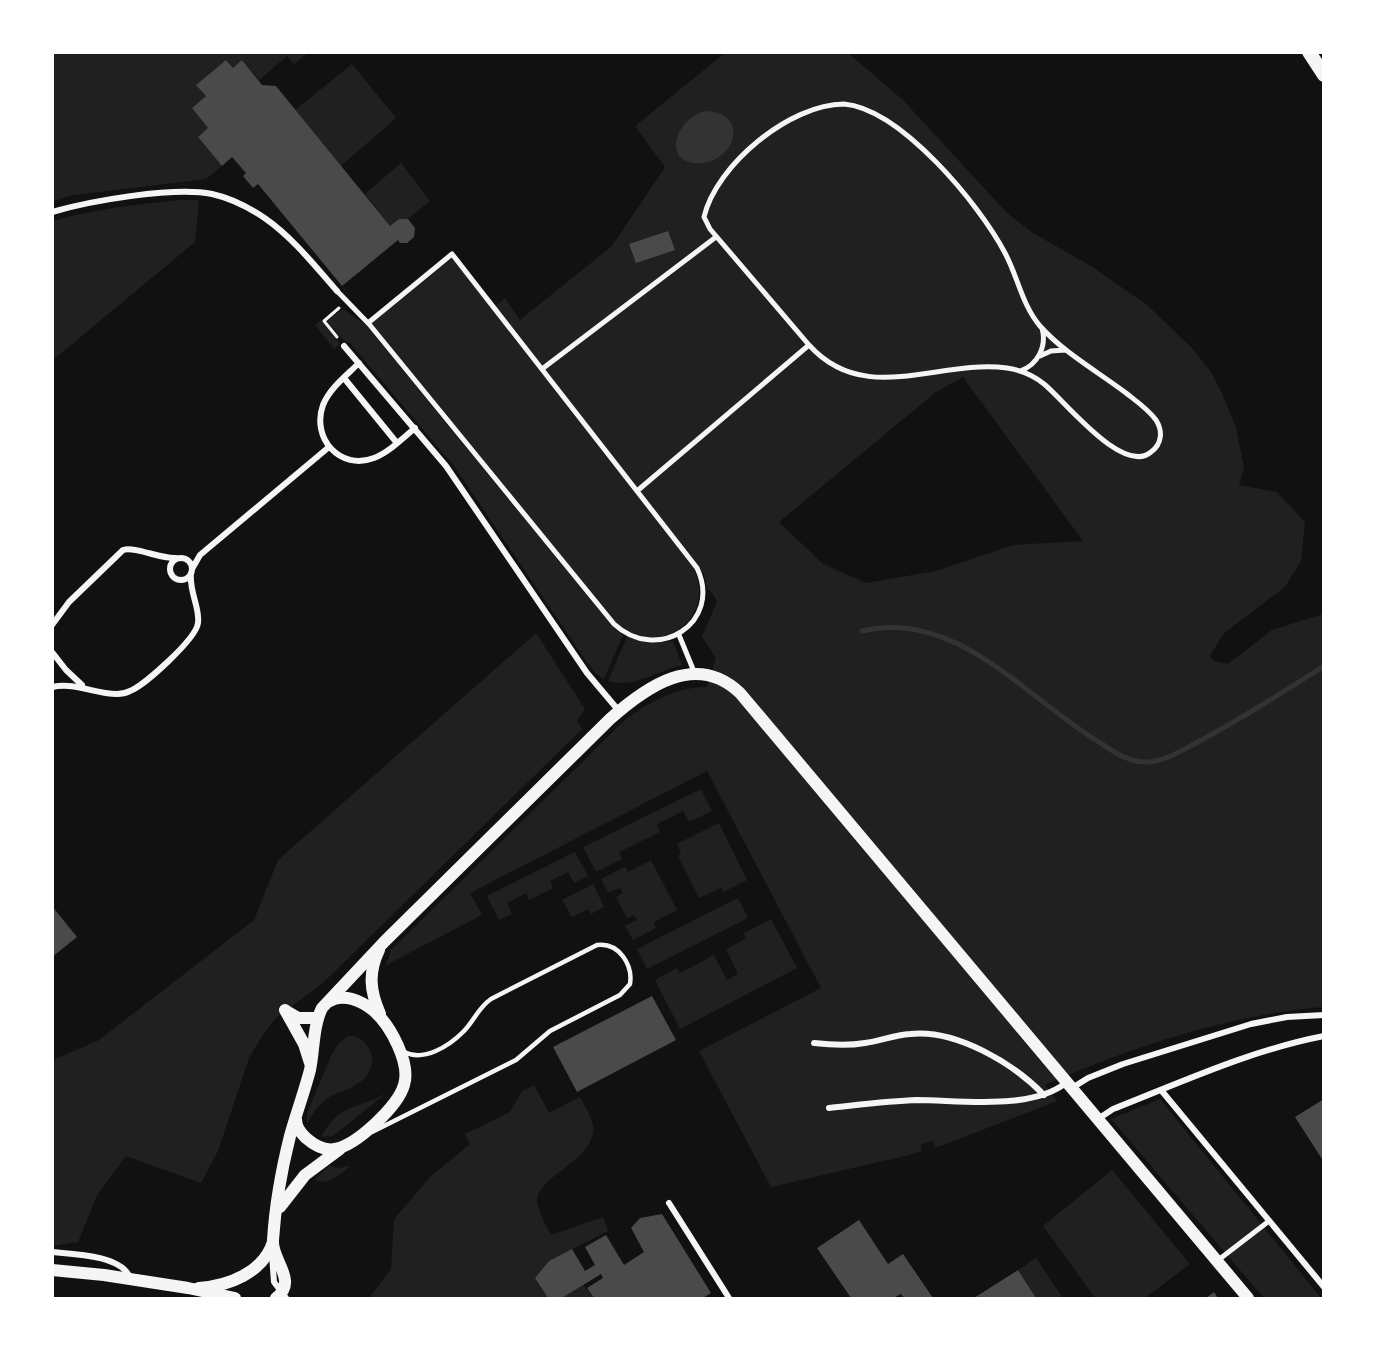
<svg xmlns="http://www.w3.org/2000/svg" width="1376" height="1351" font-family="Helvetica,sans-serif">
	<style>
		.green { fill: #202020; fill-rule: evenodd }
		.water { fill: #333 }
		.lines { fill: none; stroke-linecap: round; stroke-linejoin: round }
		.stream { stroke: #333; stroke-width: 5 }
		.building { fill: #4a4a4a }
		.path { stroke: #f5f5f5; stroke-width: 3 }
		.service { stroke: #f5f5f5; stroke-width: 4.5 }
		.pedestrian { stroke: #f5f5f5; stroke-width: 5 }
		.minor { stroke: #f5f5f5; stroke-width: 6 }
		.secondary { stroke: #f5f5f5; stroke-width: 12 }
		.primary { stroke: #f5f5f5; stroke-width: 14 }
	</style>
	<rect width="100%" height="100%" fill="#111"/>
	<path class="green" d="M 53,53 L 308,53 L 294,64 L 287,56 L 259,80 L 242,60 L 233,68 L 226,60 L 197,84 L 206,96 L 192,108 L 208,128 L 198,137 L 222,166 L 206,179 L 74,195 L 53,201 Z
		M 725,53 L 848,53 L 903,100 L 1007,213 L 1033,233 L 1091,266 L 1147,305 L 1192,348 L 1211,372 L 1222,393 L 1236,428 L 1244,467 L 1239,485 L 1277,492 L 1305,522 L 1301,561 L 1285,587 L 1224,633 L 1210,656 L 1214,661 L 1228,664 L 1272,630 L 1323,614 L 1323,1007 C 1229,1015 1131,1047 1045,1085 L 1057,1101 L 1055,1102 L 935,1148 L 933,1141 L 920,1145 L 922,1151 L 909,1155 L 771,1187 L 699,1051 L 821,988 L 707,771 L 470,893 L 482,915 L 386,965 L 391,950 L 625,720 C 649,702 676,687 707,687 L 716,658 L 702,637 L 717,601 L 711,591 L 707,589 L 704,574 L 496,306 L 505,298 L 520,320 L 612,246 L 665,167 L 635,126 ZM 963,377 L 1083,541 L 1013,545 L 936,571 L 866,583 L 823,564 L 779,522 L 936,392 Z
		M 352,64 L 396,118 L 341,166 L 295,110 Z
		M 401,163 L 430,201 L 408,219 L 399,219 L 390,226 L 365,194 Z
		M 182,200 L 199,200 L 195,242 L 53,360 L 53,221 C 94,209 138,204 182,200 Z
		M 452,258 L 693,567 C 719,621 655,662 614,621 L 372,323 Z
		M 343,309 L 366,325 L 612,626 L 623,635 L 604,679 L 596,674 L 586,661 L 454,466 L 349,342 L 346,343 L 327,321 Z
		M 321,320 L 340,344 L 334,349 L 315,325 Z
		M 536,633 L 585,709 L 577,721 L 582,729 L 324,982 L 276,1018 L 264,1033 L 249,1058 L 218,1151 L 201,1183 L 126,1156 L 97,1195 L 78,1242 L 53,1246 L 53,1060 L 99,1040 L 254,920 L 278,860 Z
		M 627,637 L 652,643 L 673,641 L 682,665 C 657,671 634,689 608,681 Z
		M 701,789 L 712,811 L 689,822 L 683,811 L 657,824 L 660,832 L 619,852 L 622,859 L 596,872 L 583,847 Z
		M 719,823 L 747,880 L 723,892 L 721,888 L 699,898 L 678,856 L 681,854 L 677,844 Z
		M 575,852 L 588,876 L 574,883 L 568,872 L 550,881 L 553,888 L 529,900 L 526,893 L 507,903 L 512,914 L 499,920 L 487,896 Z
		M 651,860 L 677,910 L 654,922 L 656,928 L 633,940 L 625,926 L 637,920 L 634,915 L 627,918 L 616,897 L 623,893 L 620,888 L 608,893 L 601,879 L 625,867 L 628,872 Z
		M 593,884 L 604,907 L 591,914 L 588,909 L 572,917 L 562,900 Z
		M 738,898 L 748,918 L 647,969 L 637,949 Z
		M 771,919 L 797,968 L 680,1029 L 655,980 L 677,968 L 680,973 L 714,955 L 727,980 L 738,974 L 726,949 L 746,939 L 744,933 Z
		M 348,1036 C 356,1036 360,1037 365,1043 C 379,1059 371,1077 354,1086 C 346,1091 336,1092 328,1098 C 319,1104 312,1114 307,1124 L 307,1113 L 331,1056 L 338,1044 Z
		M 534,1085 L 549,1113 L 580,1097 C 585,1107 595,1121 593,1132 C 590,1161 537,1178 537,1200 C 538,1211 546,1225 551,1235 L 603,1217 L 608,1231 L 549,1261 L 535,1278 L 548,1298 L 369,1298 L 391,1269 L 394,1219 L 430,1177 L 470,1144 L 465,1134 L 510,1112 L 522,1091 Z
		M 389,1091 L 333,1136 L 321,1137 C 325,1130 329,1123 336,1117 C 349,1105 373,1103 389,1091 Z
		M 1160,1099 L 1321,1298 L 1264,1298 L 1111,1119 Z
		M 329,1166 L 338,1168 L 351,1166 C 341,1173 327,1188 315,1179 Z
		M 1112,1170 L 1190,1264 L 1145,1298 L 1095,1298 L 1043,1226 Z
		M 1036,1258 L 1063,1298 L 1036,1298 L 1018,1270 Z
		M 583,1285 L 594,1298 L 562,1298 Z"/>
	<path class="water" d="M 708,111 C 753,116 732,167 694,163 C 660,159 680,113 708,111 Z"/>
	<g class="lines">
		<path class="stream" d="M 862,631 C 957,608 1029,701 1102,744 C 1115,753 1131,763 1148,762 C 1166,761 1182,750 1198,742 C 1241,719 1282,693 1324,666"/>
	</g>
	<path class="building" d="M 226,60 L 233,68 L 242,60 L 262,85 L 276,86 L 390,226 L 399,219 L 408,219 L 415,228 L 414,237 L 407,243 L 400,243 L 398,240 L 342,286 L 258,184 L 253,188 L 243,176 L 246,173 L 232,157 L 222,166 L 198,137 L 208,128 L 192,108 L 206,96 L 196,85 Z
		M 668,231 L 675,250 L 636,263 L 629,244 Z
		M 52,906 L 77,937 L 52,957 Z
		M 652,996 L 676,1040 L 577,1092 L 553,1047 Z
		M 1324,1099 L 1324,1157 L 1322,1159 L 1295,1117 Z
		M 662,1214 L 711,1293 L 703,1298 L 594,1298 L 587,1288 L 603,1278 L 601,1274 L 562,1298 L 548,1298 L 535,1278 L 549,1261 L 572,1249 L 585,1271 L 595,1265 L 585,1247 L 606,1235 L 624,1265 L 644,1252 L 631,1228 L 640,1218 Z
		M 859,1220 L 888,1264 L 903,1254 L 933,1298 L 904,1298 L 901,1294 L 893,1298 L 851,1298 L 817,1248 Z
		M 1018,1270 L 1036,1298 L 974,1298 Z
		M 1214,1292 L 1218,1298 L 1206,1298 Z"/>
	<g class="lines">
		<path class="path" d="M 337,337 L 324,321 L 339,308"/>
		<path class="service" d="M 372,1132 L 516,1060 L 550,1031 L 620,995 L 630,984 C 633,965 619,942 597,945 L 491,999 C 478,1008 474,1021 463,1032 C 449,1046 424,1062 404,1052"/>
		<path class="pedestrian" d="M 844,104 C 901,109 980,205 1005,253 C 1018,277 1022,305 1040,326 C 1064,353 1097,371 1126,393 C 1136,401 1148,409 1156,420 C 1163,431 1162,444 1151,452 C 1123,476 1064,400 1044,384 C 1033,375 1020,370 1007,368 C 937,359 865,407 809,345 L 710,229 L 704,217 C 716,165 790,104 844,104 Z
			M 337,291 L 368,323 L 369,324 L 614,624 C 657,664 723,623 697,568 L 452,254 L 368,323
			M 1040,356 L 1051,351 L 1065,350
			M 542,369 L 716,237
			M 1020,371 C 1038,365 1047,346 1042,328
			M 637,491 L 809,345
			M 679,635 L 695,674
			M 1217,1261 L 1269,1221"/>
		<path class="minor" d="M 52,212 C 90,201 174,186 212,194 C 230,198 250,208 266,219 C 293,238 315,266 337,291
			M 344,346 L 446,466 L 587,673 L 619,711
			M 359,363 C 346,376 330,388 323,405 C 311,438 340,471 374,458 C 389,452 402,439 415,428
			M 344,378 L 397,443
			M170 569a11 11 0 1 1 22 0a11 11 0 1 1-22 0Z
			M 192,569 L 200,555 L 329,447
			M 52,625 L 69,602 L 123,550 C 135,546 160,559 176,558
			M 52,652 L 66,670 L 82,685
			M 52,687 C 76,682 94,694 117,694 C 121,694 126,693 130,691 C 145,685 196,639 198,623 C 200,607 189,592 191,573
			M 814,1043 C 831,1045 848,1046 865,1043 C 880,1041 894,1035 910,1034 C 956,1029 1013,1063 1044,1095
			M 1072,1088 L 1088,1078 L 1123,1064 L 1251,1024 L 1287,1017 L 1324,1015
			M 1161,1090 L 1324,1287
			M 829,1108 C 858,1105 888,1101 917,1100 C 960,1100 1032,1111 1067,1082
			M 1098,1119 L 1113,1109 C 1182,1082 1251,1050 1324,1036
			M 669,1203 L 729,1298
			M 52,1252 C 73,1254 122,1255 130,1278
			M 272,1255 L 274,1282 L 286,1298"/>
		<path class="secondary" d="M 379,950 C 368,973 370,991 380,1014
			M 285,1010 L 304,1044 L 310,1063
			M 286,1011 L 298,1018 L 318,1018
			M 296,1119 C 296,1127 300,1132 306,1138 C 314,1145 324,1151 335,1149 C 357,1145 398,1106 404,1085 C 411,1063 390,1025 374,1011 C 362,1001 343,992 328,1002
			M 280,1207 L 305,1175 L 340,1149
			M 52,1270 L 104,1275 L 188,1288 L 235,1298
			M 199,1288 C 228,1286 263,1273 273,1242
			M 276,1298 C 299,1281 271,1260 273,1240 C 275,1207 282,1168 290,1136 C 296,1114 304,1093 310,1070 C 314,1051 313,1026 322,1008 L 385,941 L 610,719 C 646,687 696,651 740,693 L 1248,1298"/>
		<path class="primary" d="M 1309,52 L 1324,75"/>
	</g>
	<rect width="1376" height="1351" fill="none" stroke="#ffffff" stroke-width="108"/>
</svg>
